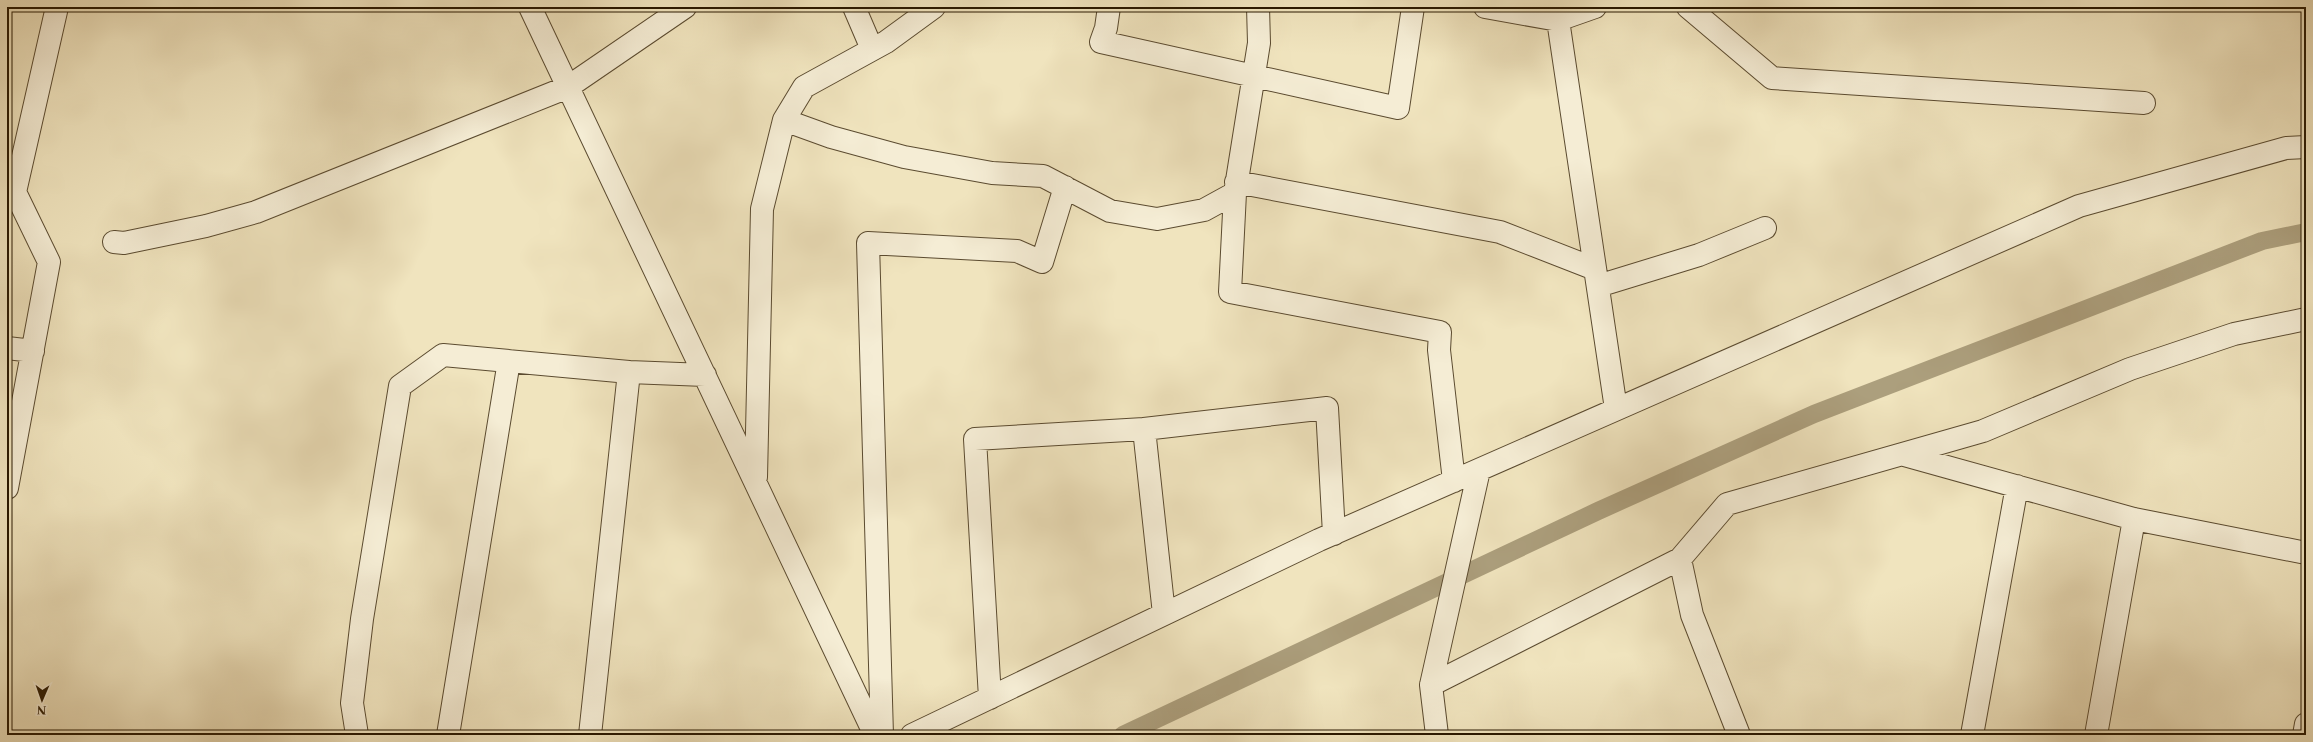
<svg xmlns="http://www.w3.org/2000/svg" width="2313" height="742" font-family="'Libre Caslon Text',serif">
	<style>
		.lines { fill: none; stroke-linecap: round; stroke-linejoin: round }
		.canal { stroke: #ac9f7d; stroke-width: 18 }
		.minor-casing { stroke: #5b4b30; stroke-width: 24 }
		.minor { stroke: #f5edd5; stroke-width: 22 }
	</style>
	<rect width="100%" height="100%" fill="#f0e4be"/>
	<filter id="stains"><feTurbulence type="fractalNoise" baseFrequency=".005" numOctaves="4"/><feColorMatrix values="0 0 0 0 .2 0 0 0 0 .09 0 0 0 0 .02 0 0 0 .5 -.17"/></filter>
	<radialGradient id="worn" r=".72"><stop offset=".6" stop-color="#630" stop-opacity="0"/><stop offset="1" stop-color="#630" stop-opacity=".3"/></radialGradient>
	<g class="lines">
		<path class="canal" d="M 1123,735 L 1598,511 L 1814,414 L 2262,241 L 2306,232"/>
		<g class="minor-casing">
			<path id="minor" d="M 530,7 L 875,735
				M 854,7 L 872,49
				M 934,7 L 886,42 L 804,87 L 784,120 L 831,137 L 904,157 L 992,173 L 1043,176 L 1110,211 L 1157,219 L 1204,210 L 1235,193 L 1259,43 L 1258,7
				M 1109,7 L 1106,28 L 1101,42 L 1398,108 L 1413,7
				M 1485,7 L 1558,20 L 1555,7
				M 1595,7 L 1558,20 L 1616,409
				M 1688,7 L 1772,78 L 2144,103
				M 1236,182 L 1500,232 L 1595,269
				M 1235,193 L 1230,292 L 1440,332 L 1439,350 L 1454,481
				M 114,242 L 124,243 L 206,226 L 256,212 L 568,87 L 685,7
				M 1598,286 L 1699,255 L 1765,228
				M 7,348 L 33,351
				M 629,372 L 705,375
				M 1144,429 L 1327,408 L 1334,534
				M 1904,455 L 2134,519 L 2306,553
				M 756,477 L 762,209 L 784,120
				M 7,488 L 49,262 L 15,192 L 57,7
				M 1680,559 L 1692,615 L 1739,735
				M 1431,685 L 1479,470
				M 990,698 L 975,439 L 1144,429 L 1164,614
				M 357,735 L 352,703 L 362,619 L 400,386 L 443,355 L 629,372 L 590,735
				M 448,735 L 509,361
				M 882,735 L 868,243 L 1017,251 L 1042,262 L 1065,187
				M 912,735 L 1319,540 L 2079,206 L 2286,148 L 2306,147
				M 1437,735 L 1431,685 L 1680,559 L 1727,504 L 1983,431 L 2130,369 L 2234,334 L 2306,319
				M 1972,735 L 2017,486
				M 2096,735 L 2134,519
				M 2304,735 L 2306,724"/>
		</g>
		<use href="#minor" class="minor"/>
	</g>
	<rect width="2313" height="742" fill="none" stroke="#f0e4be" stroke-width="24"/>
	<rect x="8" y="8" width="2297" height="726" fill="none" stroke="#291800" stroke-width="2"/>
	<rect x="12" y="12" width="2289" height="718" fill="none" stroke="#291800"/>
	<g transform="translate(42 700) rotate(182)" stroke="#f5edd5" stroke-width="3" paint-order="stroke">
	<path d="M0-3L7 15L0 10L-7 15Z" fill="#291800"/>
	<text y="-6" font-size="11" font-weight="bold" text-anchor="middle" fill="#291800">N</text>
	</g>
	<rect width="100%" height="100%" filter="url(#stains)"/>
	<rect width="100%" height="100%" fill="url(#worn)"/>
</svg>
